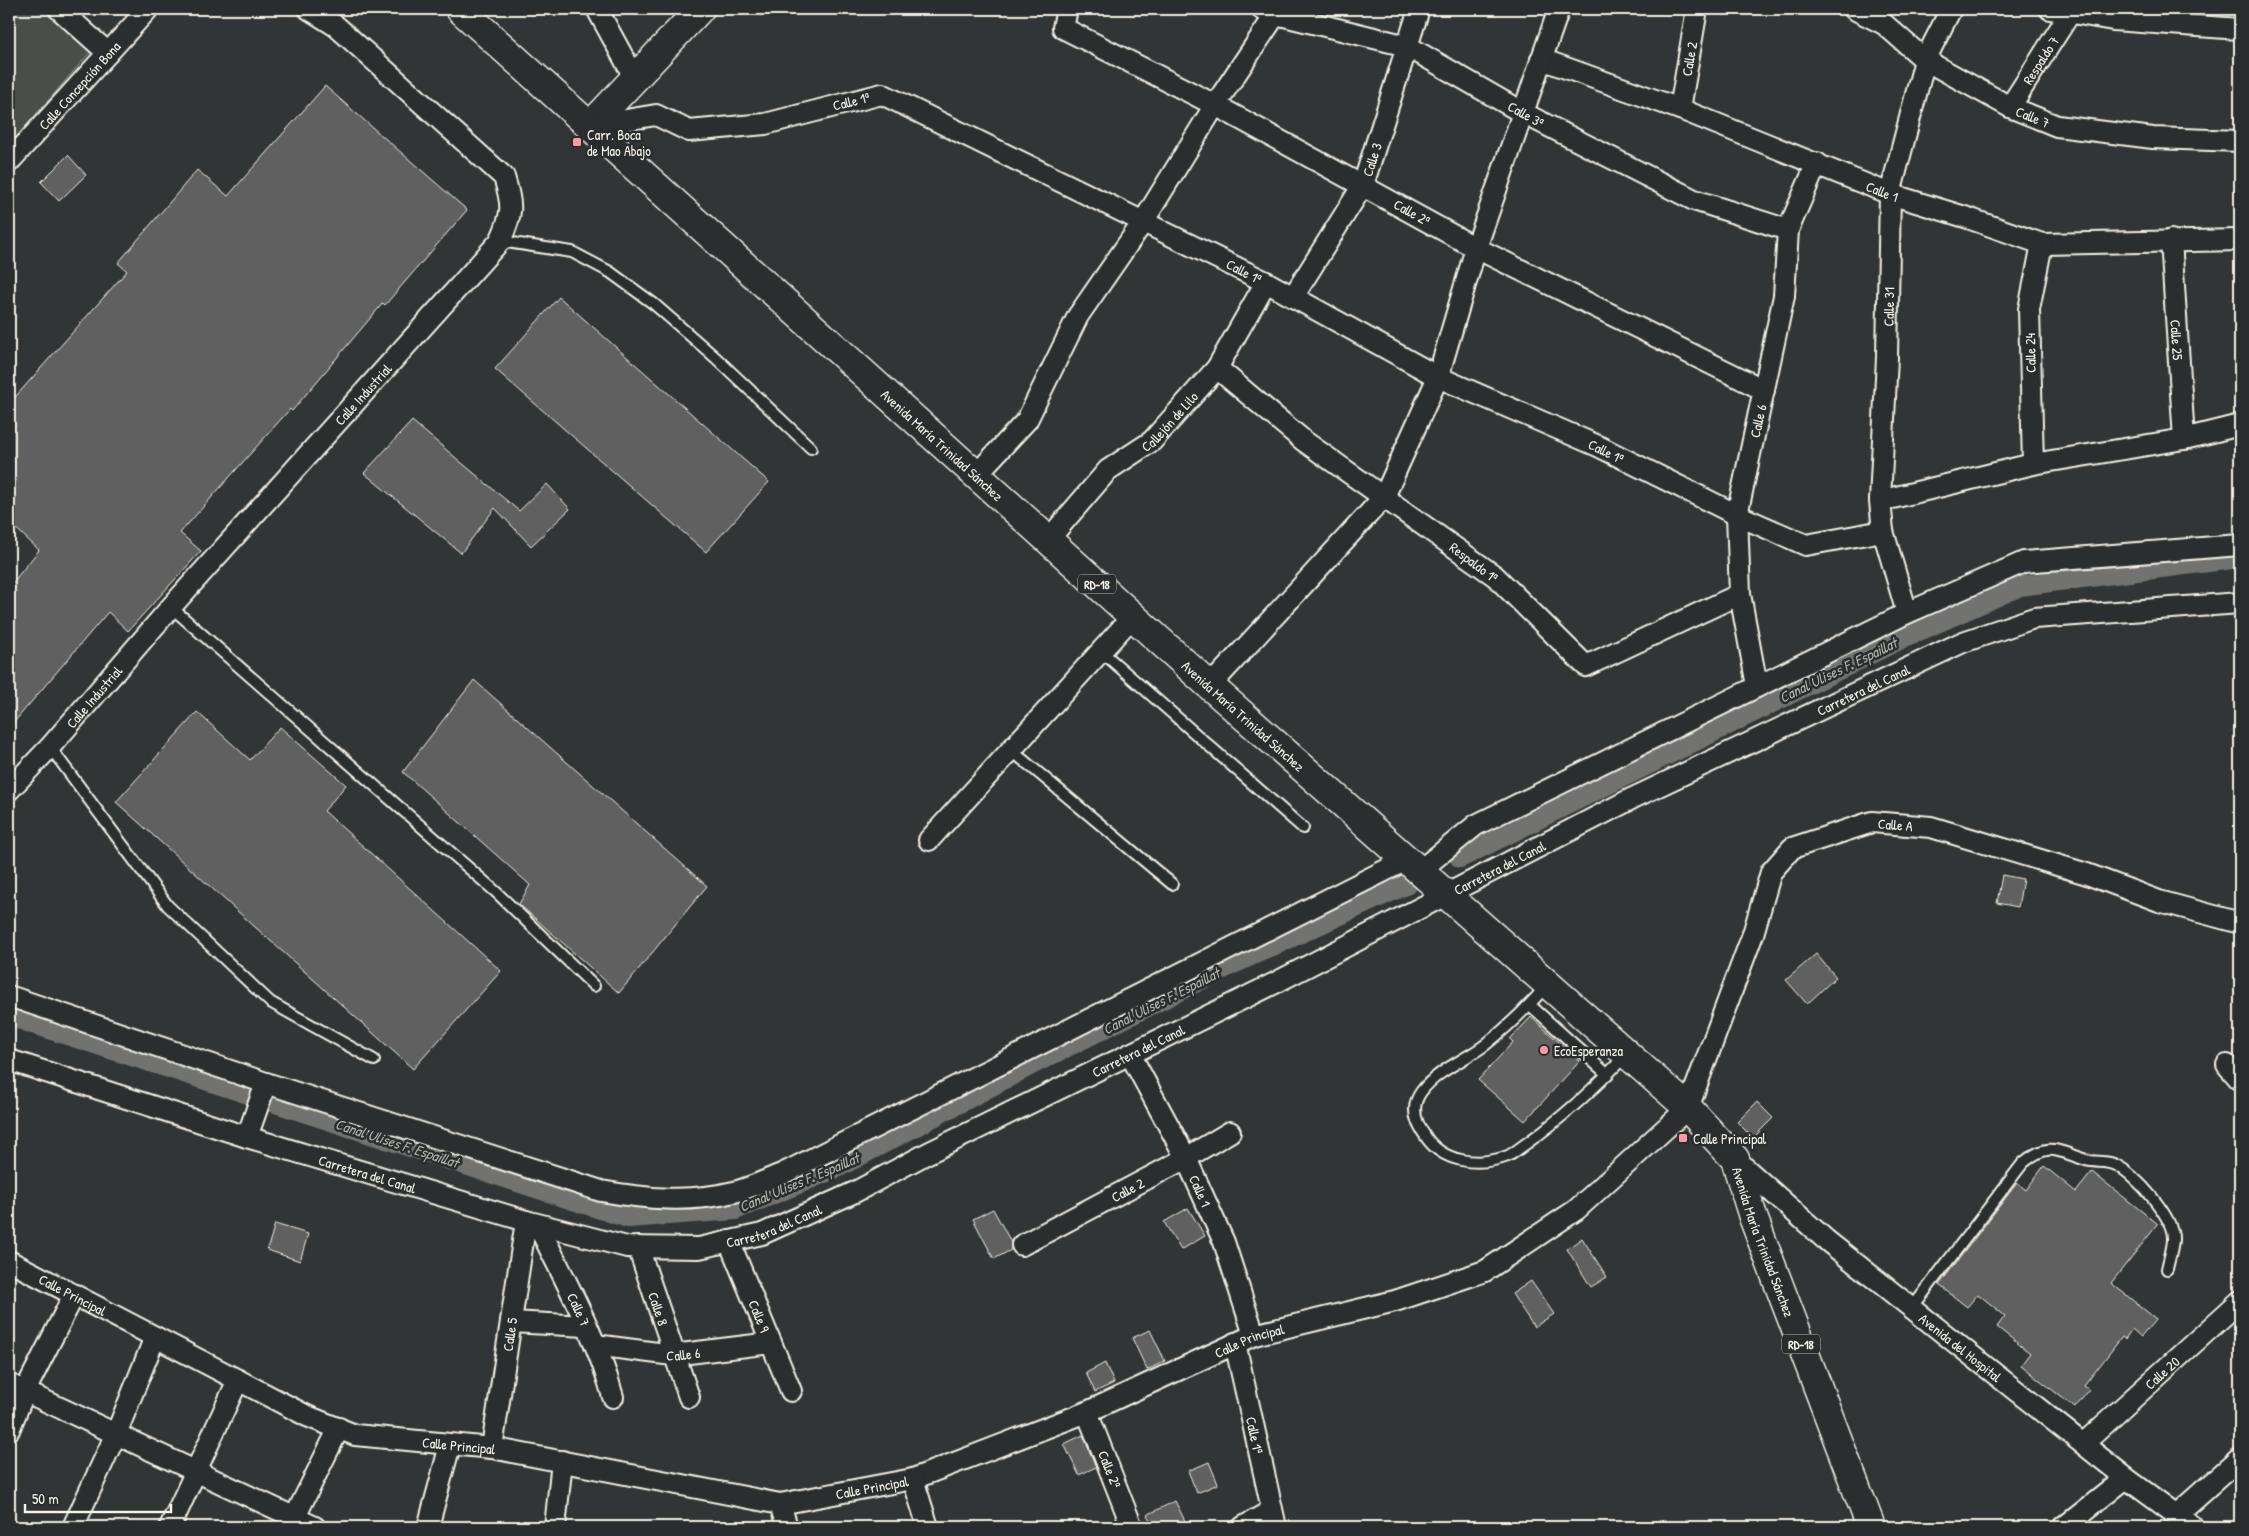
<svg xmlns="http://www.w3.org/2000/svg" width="2249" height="1536" font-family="'Patrick Hand',sans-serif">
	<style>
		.green { fill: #4b4d4c; stroke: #a09f9a }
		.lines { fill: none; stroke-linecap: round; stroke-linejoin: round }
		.canal { stroke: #727370; stroke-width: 20 }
		.building { fill: #5f605f; stroke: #f4f1e8 }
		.lane-casing { stroke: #f4f1e8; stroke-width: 14 }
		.street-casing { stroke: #f4f1e8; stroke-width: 24 }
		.secondary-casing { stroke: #f4f1e8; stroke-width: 31 }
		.primary-casing { stroke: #f4f1e8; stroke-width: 31 }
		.lane { stroke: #2a2d2e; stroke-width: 10 }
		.street { stroke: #2a2d2e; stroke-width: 20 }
		.secondary { stroke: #2a2d2e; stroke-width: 28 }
		.primary { stroke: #2a2d2e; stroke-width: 28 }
		.poi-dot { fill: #ff9aa2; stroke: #2a2d2e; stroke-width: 2 }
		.labels { text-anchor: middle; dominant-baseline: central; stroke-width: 5; stroke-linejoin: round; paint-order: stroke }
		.shield { fill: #2a2d2e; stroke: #b7b6b0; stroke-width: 1 }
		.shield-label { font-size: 12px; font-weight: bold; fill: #f4f1e8 }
		.street-label { font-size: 14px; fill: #f4f1e8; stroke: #2a2d2e }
		.poi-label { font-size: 14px; fill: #f4f1e8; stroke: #2a2d2e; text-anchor: start }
		.water-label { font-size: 15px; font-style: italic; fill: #b3b2ac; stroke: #2a2d2e }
	</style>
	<rect width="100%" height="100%" fill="#323535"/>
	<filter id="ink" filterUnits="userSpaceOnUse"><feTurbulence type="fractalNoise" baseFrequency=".02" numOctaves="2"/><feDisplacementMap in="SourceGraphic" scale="10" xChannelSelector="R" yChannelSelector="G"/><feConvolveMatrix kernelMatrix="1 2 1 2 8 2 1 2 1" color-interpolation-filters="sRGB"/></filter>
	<g filter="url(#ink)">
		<path class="green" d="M 9,9 L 46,9 L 92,50 L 9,146 Z"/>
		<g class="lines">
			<path class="canal" d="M 1460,858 L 1901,639 L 2020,586 L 2240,558
				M 9,1016 L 628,1218 L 735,1210 L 839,1167 L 1039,1061 L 1229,966 L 1408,884"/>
		</g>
		<path class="building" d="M 325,86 L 467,210 L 385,305 L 383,303 L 292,411 L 290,409 L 180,533 L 201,551 L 128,631 L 108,612 L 9,728 L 9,587 L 39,550 L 9,522 L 9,404 L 127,271 L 118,263 L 197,170 L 228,196 Z
			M 68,155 L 86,175 L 59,201 L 41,182 Z
			M 559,297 L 769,482 L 706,552 L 495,369 Z
			M 412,421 L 519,511 L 547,484 L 570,509 L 531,546 L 495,508 L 461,553 L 364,473 Z
			M 474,680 L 707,886 L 619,993 L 519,904 L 530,885 L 403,772 Z
			M 197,712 L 250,760 L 280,727 L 346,785 L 324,811 L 501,971 L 413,1069 L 116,802 Z
			M 2002,875 L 2023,879 L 2018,907 L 1997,903 Z
			M 1816,954 L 1836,977 L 1807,1004 L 1786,980 Z
			M 1531,1017 L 1580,1061 L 1525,1121 L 1478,1080 L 1513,1042 L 1510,1039 Z
			M 1757,1102 L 1773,1118 L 1753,1138 L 1737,1122 Z
			M 2044,1166 L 2076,1192 L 2092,1172 L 2158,1224 L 2111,1283 L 2156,1319 L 2141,1337 L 2132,1329 L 2125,1339 L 2122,1337 L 2084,1386 L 2089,1390 L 2075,1408 L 2021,1365 L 2030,1353 L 1997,1327 L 2005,1316 L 1978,1294 L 1967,1307 L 1939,1285 L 2017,1183 L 2026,1190 Z
			M 1188,1208 L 1205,1236 L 1181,1250 L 1164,1222 Z
			M 993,1209 L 1011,1242 L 1011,1250 L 994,1259 L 973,1219 Z
			M 275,1224 L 308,1234 L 300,1261 L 267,1250 Z
			M 1582,1238 L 1607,1277 L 1591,1287 L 1567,1249 Z
			M 1531,1281 L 1554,1314 L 1534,1327 L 1512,1294 Z
			M 1150,1330 L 1165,1361 L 1147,1370 L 1132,1338 Z
			M 1105,1363 L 1114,1383 L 1095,1392 L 1086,1373 Z
			M 1083,1435 L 1096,1467 L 1079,1475 L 1064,1444 Z
			M 1209,1462 L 1218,1484 L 1197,1493 L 1188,1471 Z
			M 1175,1501 L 1188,1527 L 1154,1527 L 1147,1515 Z"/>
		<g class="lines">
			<g class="lane-casing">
				<path id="lane" d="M 500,241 L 572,252 L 610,272 L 654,304 L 716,358 L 811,448
					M 171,607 L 496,892 L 594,986
					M 1101,651 L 1303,828
					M 50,747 L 168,906 L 270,1002 L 374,1060
					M 1011,750 L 1172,884
					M 1548,984 C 1529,1006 1508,1027 1485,1045 C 1465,1060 1436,1071 1421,1092 C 1411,1106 1415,1121 1424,1134 C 1441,1163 1478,1167 1508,1156 C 1514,1153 1521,1147 1527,1143 C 1562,1118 1596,1087 1626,1055
					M 1530,1005 L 1608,1075
					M 1912,1308 L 2023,1163 C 2049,1141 2057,1151 2086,1160 C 2096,1163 2107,1160 2116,1165 C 2135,1174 2174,1217 2173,1239 C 2173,1248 2169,1259 2167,1269"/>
			</g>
			<g class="street-casing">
				<g id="street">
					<path d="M 59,9 L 108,53"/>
					<path d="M 597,9 L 634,77"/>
					<path d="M 1067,9 L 1063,28 L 1215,105 L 1476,248 L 1764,390"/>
					<path d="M 1262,9 L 1276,14 L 1407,46 L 1523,113 L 1694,200 L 1788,230"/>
					<path id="s1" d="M 1854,9 L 1884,24 L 1925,60 L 2010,107 L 2057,126 L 2153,138 L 2240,141"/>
					<path d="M 2050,9 L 2113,20 L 2240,29"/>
					<path id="s2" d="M 1541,59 L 1680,109 L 1890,194 L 1965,217 L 2042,244 L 2240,240"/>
					<path id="s3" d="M 2010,107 L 2070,13"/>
					<path id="s4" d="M 1680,109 L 1697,9"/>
					<path d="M 590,126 L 656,115 L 689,131 L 765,124 L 882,94 L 1266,282 L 1438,377 L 1598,446 L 1737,515 L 1806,545 L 1883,531"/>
					<path id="s5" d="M 9,162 L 148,9"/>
					<path id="s6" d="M 2171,240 L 2184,439"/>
					<path id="s7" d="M 1293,297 L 1363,185 L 1419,9"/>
					<path d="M 1217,368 L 1304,441 L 1495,576 L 1586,666 L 1740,594"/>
					<path d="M 2033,464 L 2029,309 L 2042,244"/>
					<path d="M 976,475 L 1027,420 L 1078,316 L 1143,222 L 1215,105 L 1276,14"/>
					<path d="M 1880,501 L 2033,464 L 2184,439 L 2240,425"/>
					<path id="s8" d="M 1048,540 L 1108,470 L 1152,441 L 1217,368 L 1266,282"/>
					<path id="s9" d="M 1907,613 L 1883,531 L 1880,501 L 1887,357 L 1890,194 L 1925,60 L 1951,9"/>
					<path d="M 1210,686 L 1384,497 L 1438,377 L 1476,248 L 1559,9"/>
					<path id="s10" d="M 1757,686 L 1740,594 L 1737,515 L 1784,296 L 1788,230 L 1817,163"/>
					<path id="s11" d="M 9,790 L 50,747 L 171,607 L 500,241 C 513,213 513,206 504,177 L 336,26 L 309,9"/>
					<path d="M 929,840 L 1133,616"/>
					<path d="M 1419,871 L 1476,825 L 1907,613 L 2024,562 L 2240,545"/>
					<path d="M 9,996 L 266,1083 L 601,1191 C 646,1199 689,1203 734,1192 C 751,1188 768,1179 784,1173 L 1406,860"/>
					<path id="s12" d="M 1130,1054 L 1186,1158 L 1224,1242 L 1254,1335"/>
					<path id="s13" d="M 9,1060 L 247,1137 L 526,1221 L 627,1247 L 699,1248 L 762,1234 L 855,1192 L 928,1153 L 1273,984 L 1633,798 L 1963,642 L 2034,618 L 2240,603"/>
					<path d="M 2227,1065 L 2240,1080"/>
					<path d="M 247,1137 L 266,1083"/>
					<path id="s14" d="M 1735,1159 L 1826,1240 L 2126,1478 L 2193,1527"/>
					<path id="s15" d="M 538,1225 C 565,1281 597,1337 613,1397"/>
					<path id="s16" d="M 729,1241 L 791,1391"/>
					<path id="s17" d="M 1022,1245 L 1186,1158 L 1230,1132"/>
					<path id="s18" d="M 638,1247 L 689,1397"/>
					<path id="s19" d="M 9,1261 L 307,1416 L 355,1435 L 492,1448 L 780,1504 L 913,1479 L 1087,1412 L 1254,1335 L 1395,1301 L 1485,1271 L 1576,1210 L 1688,1108 L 1753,934 L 1771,872 L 1792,848 L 1872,822 L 1931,827 L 2087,874 L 2159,901 L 2240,923"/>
					<path d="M 511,1322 L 586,1326"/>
					<path d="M 1235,1343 L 1276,1527"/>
					<path id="s20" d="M 595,1345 L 673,1355 L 771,1343"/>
					<path d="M 9,1384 L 315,1527"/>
					<path d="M 1087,1412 L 1132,1527"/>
					<path d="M 9,1430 L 25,1391 L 74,1295"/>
					<path id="s21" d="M 2084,1443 L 2240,1301"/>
					<path id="s22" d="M 492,1448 L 526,1221"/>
					<path d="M 913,1479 L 928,1527"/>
					<path d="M 780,1504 L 787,1527"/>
					<path d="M 2176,1515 L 2240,1458"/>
					<path d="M 73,1527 L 116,1434 L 155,1337"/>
					<path d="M 170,1527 L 238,1380"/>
					<path d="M 290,1527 L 339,1428"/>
					<path d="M 428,1527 L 450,1445"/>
					<path d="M 555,1527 L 562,1461"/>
					<path d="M 1243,1527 L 1271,1511"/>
					<path d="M 2064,1527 L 2126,1478"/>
				</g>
			</g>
			<g class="secondary-casing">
				<path id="secondary" d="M 590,126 L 700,9"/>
			</g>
			<g class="primary-casing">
				<g id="primary">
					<path id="s23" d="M 460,9 L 1210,686 L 1688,1108 L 1735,1159 L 1753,1217 L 1871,1527"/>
				</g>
			</g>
			<use href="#lane" class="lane"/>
			<use href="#street" class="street"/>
			<use href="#secondary" class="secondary"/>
			<use href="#primary" class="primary"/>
		</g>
	</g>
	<g class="poi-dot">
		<rect x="572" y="137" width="10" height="10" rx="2.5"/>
		<circle cx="1544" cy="1050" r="5"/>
		<rect x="1678" y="1133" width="10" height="10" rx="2.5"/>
	</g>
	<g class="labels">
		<g class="shield">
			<rect x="1078" y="574.5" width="38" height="19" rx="4"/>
			<rect x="1782" y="1334.5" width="38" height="19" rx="4"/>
		</g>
		<g class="shield-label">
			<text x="1097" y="584">RD-18</text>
			<text x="1801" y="1344">RD-18</text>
		</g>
		<g class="street-label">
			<text stroke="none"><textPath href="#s4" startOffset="51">Calle 2</textPath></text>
			<text stroke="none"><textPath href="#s3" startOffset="56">Respaldo 7</textPath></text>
			<text stroke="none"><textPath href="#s5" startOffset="104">Calle Concepción Bona</textPath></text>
			<text transform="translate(851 101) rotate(-14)">Calle 1ª</text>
			<text transform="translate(1526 114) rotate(29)">Calle 3ª</text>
			<text stroke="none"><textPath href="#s1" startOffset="210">Calle 7</textPath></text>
			<text stroke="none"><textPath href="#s7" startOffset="159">Calle 3</textPath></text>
			<text stroke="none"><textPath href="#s2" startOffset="366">Calle 1</textPath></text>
			<text transform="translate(1412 212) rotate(29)">Calle 2ª</text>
			<text transform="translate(1244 271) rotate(27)">Calle 1ª</text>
			<text stroke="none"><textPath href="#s9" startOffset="310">Calle 31</textPath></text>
			<text stroke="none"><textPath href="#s6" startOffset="100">Calle 25</textPath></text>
			<text transform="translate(2030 353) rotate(-91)">Calle 24</text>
			<text stroke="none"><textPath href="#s11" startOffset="531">Calle Industrial</textPath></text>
			<text stroke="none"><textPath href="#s8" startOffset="171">Callejón de Lilo</textPath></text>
			<text stroke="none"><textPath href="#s10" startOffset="269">Calle 6</textPath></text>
			<text stroke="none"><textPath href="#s23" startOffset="650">Avenida María Trinidad Sánchez</textPath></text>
			<text transform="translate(1606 451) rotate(26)">Calle 1ª</text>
			<text transform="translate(1474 562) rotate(37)">Respaldo 1ª</text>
			<text stroke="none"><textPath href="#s13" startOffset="2011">Carretera del Canal</textPath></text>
			<text stroke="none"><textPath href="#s11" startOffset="126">Calle Industrial</textPath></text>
			<text stroke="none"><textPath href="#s23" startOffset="1055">Avenida María Trinidad Sánchez</textPath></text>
			<text stroke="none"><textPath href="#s19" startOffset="2215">Calle A</textPath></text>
			<text stroke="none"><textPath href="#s13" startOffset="1606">Carretera del Canal</textPath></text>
			<text stroke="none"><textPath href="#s13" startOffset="1201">Carretera del Canal</textPath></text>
			<text stroke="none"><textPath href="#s13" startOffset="376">Carretera del Canal</textPath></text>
			<text stroke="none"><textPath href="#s17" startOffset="119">Calle 2</textPath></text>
			<text stroke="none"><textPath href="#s12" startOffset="154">Calle 1</textPath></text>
			<text stroke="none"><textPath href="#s13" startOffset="796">Carretera del Canal</textPath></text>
			<text stroke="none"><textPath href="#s23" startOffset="1805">Avenida María Trinidad Sánchez</textPath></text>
			<text stroke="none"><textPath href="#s19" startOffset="72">Calle Principal</textPath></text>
			<text stroke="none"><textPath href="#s18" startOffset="65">Calle 8</textPath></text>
			<text stroke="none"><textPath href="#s15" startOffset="94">Calle 7</textPath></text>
			<text stroke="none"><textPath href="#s16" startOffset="81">Calle 9</textPath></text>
			<text stroke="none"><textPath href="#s22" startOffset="115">Calle 5</textPath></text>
			<text stroke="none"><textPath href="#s19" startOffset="1318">Calle Principal</textPath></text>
			<text stroke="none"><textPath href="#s14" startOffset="294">Avenida del Hospital</textPath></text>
			<text stroke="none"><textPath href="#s20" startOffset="89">Calle 6</textPath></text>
			<text stroke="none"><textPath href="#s21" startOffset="105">Calle 20</textPath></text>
			<text transform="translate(1255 1435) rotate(78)">Calle 1ª</text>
			<text stroke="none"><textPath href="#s19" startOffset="492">Calle Principal</textPath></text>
			<text transform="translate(1110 1469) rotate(68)">Calle 2ª</text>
			<text stroke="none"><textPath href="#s19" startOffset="912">Calle Principal</textPath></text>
		</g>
		<g class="poi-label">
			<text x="587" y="134">Carr. Boca<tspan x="587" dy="16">de Mao Abajo</tspan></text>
			<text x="1554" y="1050">EcoEsperanza</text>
			<text x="1693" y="1138">Calle Principal</text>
		</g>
		<g class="water-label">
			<text transform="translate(1838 670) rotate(-26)">Canal Ulises F. Espaillat</text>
			<text transform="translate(1161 1001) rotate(-27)">Canal Ulises F. Espaillat</text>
			<text transform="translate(397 1143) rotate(18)">Canal Ulises F. Espaillat</text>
			<text transform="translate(799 1182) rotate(-23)">Canal Ulises F. Espaillat</text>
		</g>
	</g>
	<rect width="2249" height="1536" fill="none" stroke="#2a2d2e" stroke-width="30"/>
	<rect x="15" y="15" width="2219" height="1506" fill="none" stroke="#f4f1e8" stroke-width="2" filter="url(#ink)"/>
	<path d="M25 1504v8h146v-8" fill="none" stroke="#f4f1e8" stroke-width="2.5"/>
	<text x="32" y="1504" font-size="15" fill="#f4f1e8" stroke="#2a2d2e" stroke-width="4" paint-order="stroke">50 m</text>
</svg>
